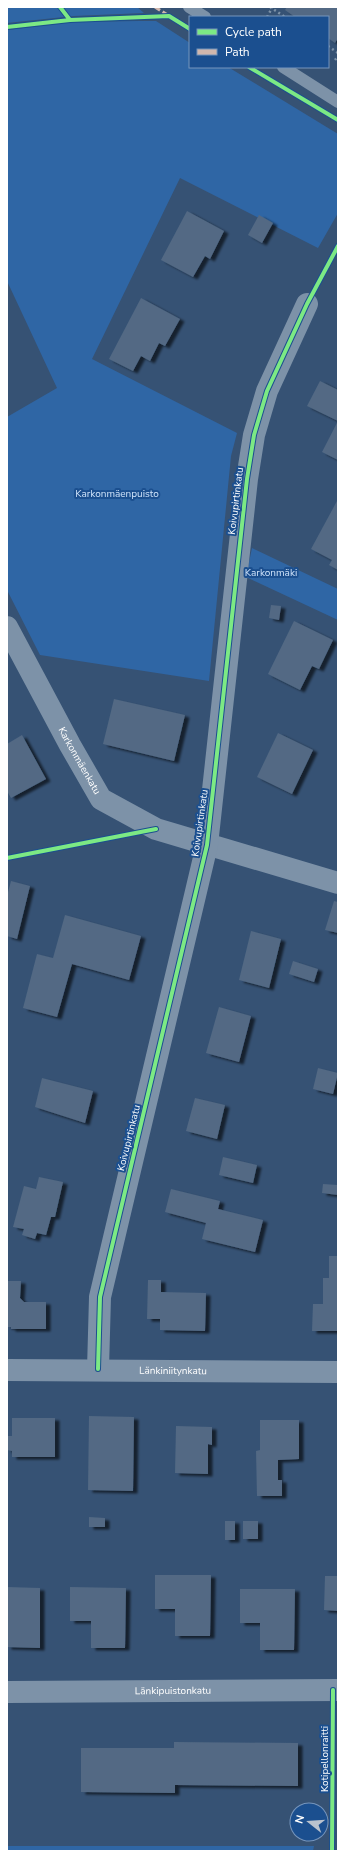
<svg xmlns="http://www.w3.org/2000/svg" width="345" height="1858" font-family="'Nunito Sans',sans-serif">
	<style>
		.green { fill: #2f66a5 }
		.building { fill: #526984; filter: url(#shadow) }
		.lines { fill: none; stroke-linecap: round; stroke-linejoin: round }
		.path { stroke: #7d92a8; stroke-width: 2.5; stroke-dasharray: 2 3; stroke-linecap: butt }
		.service { stroke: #7d92a8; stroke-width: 12 }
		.minor { stroke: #7d92a8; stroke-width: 22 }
		.quiet { stroke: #d1b7ad; stroke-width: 3; stroke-dasharray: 6 3; stroke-linecap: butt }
		.cycleway-casing { stroke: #1b4f8f; stroke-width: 6 }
		.cycleway { stroke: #7ce984; stroke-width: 4 }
		.labels { text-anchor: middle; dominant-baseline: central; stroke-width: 4; stroke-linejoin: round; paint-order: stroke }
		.park-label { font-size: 10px; fill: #cfe3fa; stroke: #1b4f8f }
		.street-label { font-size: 10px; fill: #fff; stroke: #1b4f8f }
	</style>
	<defs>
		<filter id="shadow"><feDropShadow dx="4.5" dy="2.5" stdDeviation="1" flood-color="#0009"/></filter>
	</defs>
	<rect width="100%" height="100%" fill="#365274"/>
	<path class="green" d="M 7,7 L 137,7 L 144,13 L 74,16 L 7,23 Z
		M 138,21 L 156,21 L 190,43 L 190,67 L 228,67 L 338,134 L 338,213 L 318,248 L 180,178 L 92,359 L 237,433 L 231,456 L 209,681 L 40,655 L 7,590 L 7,417 L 57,388 L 7,281 L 7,30 L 72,22 Z
		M 252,548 L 338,589 L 338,620 L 246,577 Z
		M 7,1846 L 314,1846 L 313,1851 L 7,1851 Z"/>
	<path class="building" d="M 287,7 L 338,7 L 338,38 L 335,43 L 328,38 L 328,17 L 295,17 L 285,10 Z
		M 187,211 L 224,231 L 210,259 L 205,256 L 193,277 L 161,260 Z
		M 259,215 L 273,223 L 262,243 L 248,235 Z
		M 141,298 L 180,319 L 165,346 L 159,343 L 150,361 L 141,356 L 133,371 L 109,359 Z
		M 320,381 L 338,390 L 338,460 L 322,452 L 338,421 L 307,406 Z
		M 337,501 L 338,501 L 338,570 L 329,565 L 332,560 L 311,549 Z
		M 271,605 L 281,606 L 279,620 L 269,618 Z
		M 294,621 L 333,640 L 319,669 L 312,666 L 300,690 L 268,674 Z
		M 114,699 L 185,715 L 174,761 L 103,744 Z
		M 278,733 L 313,750 L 292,794 L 257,777 Z
		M 22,735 L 46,779 L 11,798 L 7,791 L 7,744 Z
		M 11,881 L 30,886 L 17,939 L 7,936 L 7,896 Z
		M 334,901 L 338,902 L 338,933 L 325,930 Z
		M 65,915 L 141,936 L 129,980 L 72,964 L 57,1017 L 23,1008 L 37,954 L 53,958 Z
		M 251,931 L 281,939 L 269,988 L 239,980 Z
		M 293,961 L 318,969 L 314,982 L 289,974 Z
		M 219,1007 L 251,1016 L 239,1062 L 206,1053 Z
		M 318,1068 L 338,1073 L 333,1094 L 313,1089 Z
		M 42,1078 L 93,1091 L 85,1123 L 35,1107 Z
		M 195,1098 L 225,1105 L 217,1139 L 186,1131 Z
		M 223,1157 L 257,1165 L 253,1183 L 219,1175 Z
		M 39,1177 L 63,1182 L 55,1217 L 51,1217 L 46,1235 L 37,1233 L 35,1239 L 22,1235 L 24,1229 L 13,1227 L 24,1186 L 36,1189 Z
		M 323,1184 L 338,1185 L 338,1195 L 322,1193 Z
		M 171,1189 L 220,1201 L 218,1209 L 263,1220 L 255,1252 L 202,1239 L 206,1223 L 165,1212 Z
		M 329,1256 L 338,1256 L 338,1331 L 312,1331 L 313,1304 L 323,1304 L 323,1278 L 329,1278 Z
		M 148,1280 L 161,1280 L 161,1292 L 206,1293 L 205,1331 L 160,1330 L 160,1319 L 147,1319 Z
		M 7,1281 L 21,1281 L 20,1298 L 24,1302 L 46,1302 L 46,1329 L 11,1329 L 11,1327 L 7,1327 Z
		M 89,1416 L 134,1417 L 133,1491 L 88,1490 Z
		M 12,1418 L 55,1418 L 55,1457 L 12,1457 L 12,1451 L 7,1450 L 7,1436 L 12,1436 Z
		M 260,1420 L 299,1420 L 299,1459 L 278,1460 L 278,1480 L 282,1480 L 282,1496 L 257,1496 L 256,1451 L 260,1450 Z
		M 176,1426 L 212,1427 L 212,1445 L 208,1444 L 208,1474 L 175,1473 Z
		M 89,1517 L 105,1518 L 105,1527 L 89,1527 Z
		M 225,1521 L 235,1521 L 235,1540 L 225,1540 Z
		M 243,1521 L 258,1521 L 258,1539 L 243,1539 Z
		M 155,1575 L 211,1575 L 210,1636 L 175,1636 L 175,1609 L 155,1609 Z
		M 325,1576 L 338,1576 L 338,1611 L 324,1610 Z
		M 7,1587 L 40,1588 L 40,1648 L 7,1647 Z
		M 70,1587 L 126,1588 L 125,1648 L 91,1648 L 91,1621 L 70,1621 Z
		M 240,1589 L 295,1589 L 294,1650 L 260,1650 L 260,1623 L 240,1623 Z
		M 174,1742 L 298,1743 L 298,1786 L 175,1785 L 175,1793 L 81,1792 L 81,1748 L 174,1748 Z"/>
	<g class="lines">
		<path class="path" d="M 270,7 L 285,17
			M 267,17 L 272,8
			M 328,46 L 338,53
			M 335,60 L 338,56"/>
		<path class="service" d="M 189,7 L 205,17
			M 283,67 L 338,102"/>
		<g class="minor">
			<path id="s1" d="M 7,627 L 70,745 L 101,799 L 156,829 L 338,883"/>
			<path d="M 98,1369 L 100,1297 L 207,845 L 247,479 L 254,435 L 267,391 L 307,304"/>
			<path id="s2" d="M 7,1370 L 338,1372"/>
			<path id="s3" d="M 7,1692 L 338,1690"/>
		</g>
		<path class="quiet" d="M 155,7 L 169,16"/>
		<g class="cycleway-casing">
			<path id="cycleway" d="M 60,7 L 70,20 L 169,16 L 190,29
				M 7,27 L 70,20
				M 249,67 L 338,120
				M 7,858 L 156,829
				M 98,1369 L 100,1297 L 207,845 L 247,479 L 254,435 L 267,391 L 307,304 L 338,246
				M 332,1851 L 333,1690"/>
		</g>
		<use href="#cycleway" class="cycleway"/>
	</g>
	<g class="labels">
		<g class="park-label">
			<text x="117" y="494">Karkonmäenpuisto</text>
			<text x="271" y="573">Karkonmäki</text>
		</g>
		<g class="street-label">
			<text transform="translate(236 501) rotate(-83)">Koivupirtinkatu</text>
			<text stroke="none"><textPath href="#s1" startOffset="152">Karkonmäenkatu</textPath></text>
			<text transform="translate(200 823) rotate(-82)">Koivupirtinkatu</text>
			<text transform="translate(129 1138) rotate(-76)">Koivupirtinkatu</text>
			<text stroke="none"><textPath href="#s2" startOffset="166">Länkiniitynkatu</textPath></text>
			<text stroke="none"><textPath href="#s3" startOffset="166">Länkipuistonkatu</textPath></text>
			<text transform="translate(325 1759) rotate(-90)">Kotipellonraitti</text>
		</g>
	</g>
	<rect width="345" height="1858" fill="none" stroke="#ffffff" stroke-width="16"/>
	<rect x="189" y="16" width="140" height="52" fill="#1b4f8f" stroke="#7695bc"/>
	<rect x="197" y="29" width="20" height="6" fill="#7ce984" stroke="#7695bc"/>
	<text x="225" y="36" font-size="12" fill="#ffffff">Cycle path</text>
	<rect x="197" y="49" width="20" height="6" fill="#d1b7ad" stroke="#7695bc"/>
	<text x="225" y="56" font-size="12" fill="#ffffff">Path</text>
	<g transform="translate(309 1822) rotate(287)"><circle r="19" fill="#1b4f8f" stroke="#7695bc"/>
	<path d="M0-3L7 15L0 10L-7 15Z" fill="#b9c2ce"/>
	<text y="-6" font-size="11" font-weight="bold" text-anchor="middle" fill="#ffffff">N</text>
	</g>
</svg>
